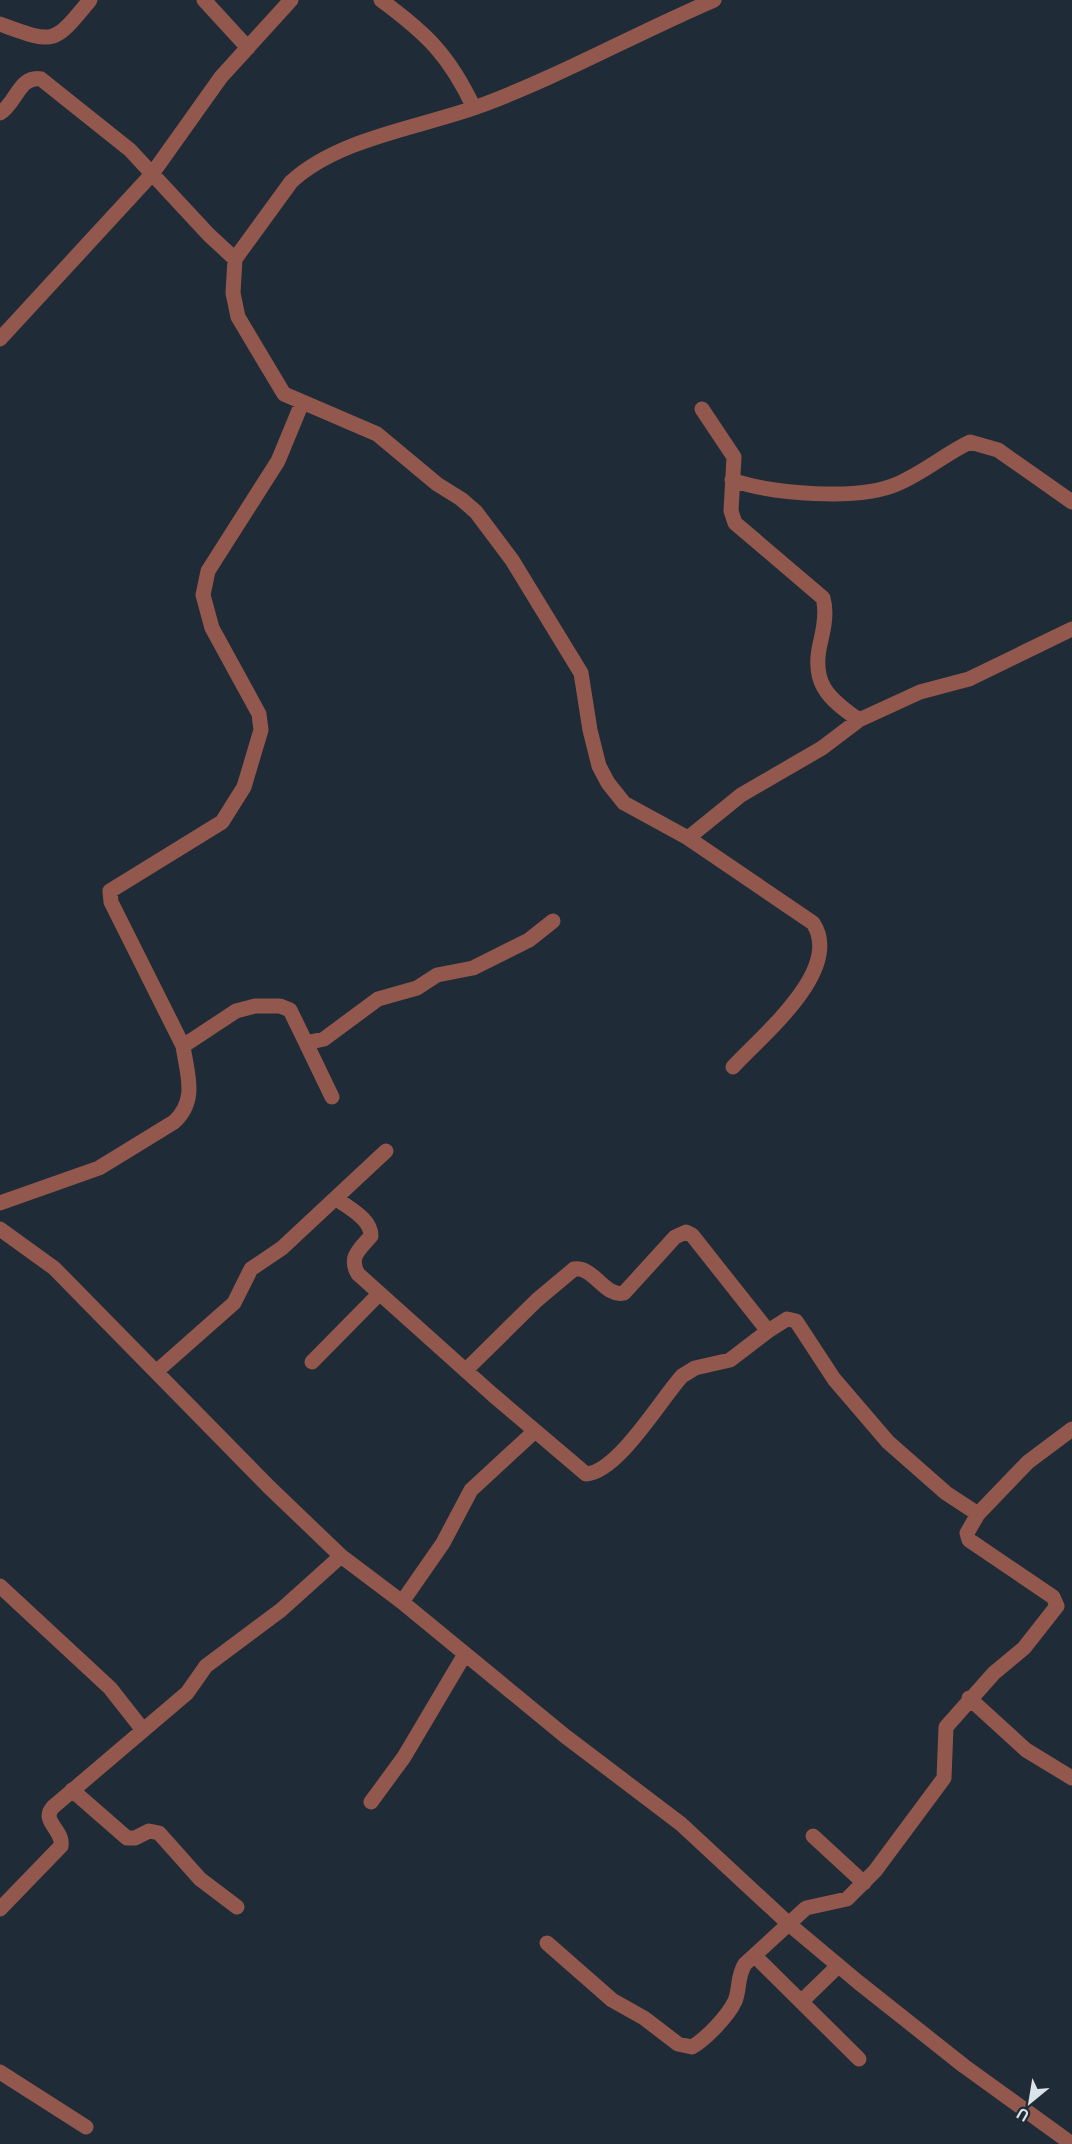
<svg xmlns="http://www.w3.org/2000/svg" width="1072" height="2144" font-family="'Space Grotesk',sans-serif">
	<style>
		.lines { fill: none; stroke-linecap: round; stroke-linejoin: round }
		.minor { stroke: #92584d; stroke-width: 15 }
	</style>
	<rect width="100%" height="100%" fill="#1f2b36"/>
	<g class="lines">
		<path class="minor" d="M 204,0 L 248,48
			M 381,0 C 427,34 449,55 474,108
			M 0,24 C 55,44 53,45 90,0
			M 0,113 C 16,104 19,75 41,79 L 130,150 L 209,235 L 235,259 L 233,293 L 238,317 L 284,394 L 377,434 L 437,484 L 461,499 L 476,512 L 512,560 L 581,673 L 590,730 L 599,766 L 608,783 L 624,803 L 688,838 L 813,923 C 844,970 761,1036 733,1067
			M 235,259 L 291,182 C 339,137 425,127 485,104 C 564,74 637,33 714,0
			M 0,339 L 152,174 L 221,77 L 291,0
			M 702,409 L 734,457 L 731,511 L 735,523 L 823,598 C 827,612 824,627 821,640 C 810,682 827,698 859,720
			M 732,480 C 772,494 859,501 897,484 C 923,473 945,454 970,442 L 998,450 L 1072,502
			M 688,838 L 741,795 L 822,748 L 859,720 L 920,692 L 969,679 L 1072,629
			M 306,1043 L 332,1097
			M 183,1046 L 111,902 L 110,891 L 222,822 L 244,787 L 261,730 L 259,714 L 212,628 L 203,595 L 208,571 L 278,461 L 302,403
			M 337,1199 C 350,1209 371,1219 371,1236 C 360,1249 348,1257 358,1274 L 493,1395 L 586,1474 C 618,1472 661,1399 682,1376 L 695,1368 L 730,1360 L 768,1331
			M 0,1203 L 99,1168 L 174,1122 C 198,1100 187,1074 183,1046 L 236,1011 L 255,1006 L 280,1006 L 290,1010 L 306,1043 L 324,1039 L 378,999 L 417,988 L 437,975 L 473,968 L 529,940 L 553,921
			M 0,1229 L 54,1268 L 269,1487 L 341,1556 L 402,1602 L 565,1736 L 681,1824 L 790,1925 L 858,1982 L 964,2066 L 1072,2144
			M 312,1362 L 379,1294
			M 466,1370 L 537,1300 L 574,1269 C 594,1266 605,1298 624,1293 L 675,1237 L 686,1232 L 692,1235 L 768,1331 L 787,1319 L 796,1321 L 834,1379 L 888,1442 L 946,1493 L 978,1514 L 1028,1462 L 1072,1429
			M 157,1371 L 234,1303 L 251,1269 L 282,1248 L 386,1151
			M 0,1586 L 110,1688 L 143,1730
			M 402,1602 L 443,1543 L 471,1490 L 535,1431
			M 969,1698 L 1026,1750 L 1072,1778
			M 72,1790 L 127,1838 L 135,1838 L 149,1831 L 159,1833 L 200,1879 L 237,1907
			M 371,1802 L 404,1757 L 465,1654
			M 813,1836 L 864,1883
			M 0,1909 L 61,1846 C 64,1830 40,1821 53,1807 L 187,1693 L 206,1666 L 281,1610 L 341,1556
			M 547,1943 L 612,2000 L 644,2018 L 678,2044 L 692,2047 C 706,2039 728,2016 735,2001 C 740,1989 737,1976 745,1964 L 806,1908 L 847,1899 L 875,1871 L 944,1778 L 946,1727 L 994,1673 L 1024,1648 L 1057,1606 L 1053,1597 L 969,1540 L 967,1533 L 978,1514
			M 755,1956 L 859,2059
			M 802,2001 L 838,1966
			M 0,2072 L 86,2127"/>
	</g>
	<g transform="translate(1030 2102) rotate(210)" stroke="#1f2b36" stroke-width="4.5" paint-order="stroke">
	<path d="M0-4.5L10 22L0 15L-10 22Z" fill="#dbe2e9"/>
	<text y="-9" font-size="16" font-weight="bold" text-anchor="middle" fill="#dbe2e9">U</text>
	</g>
</svg>
